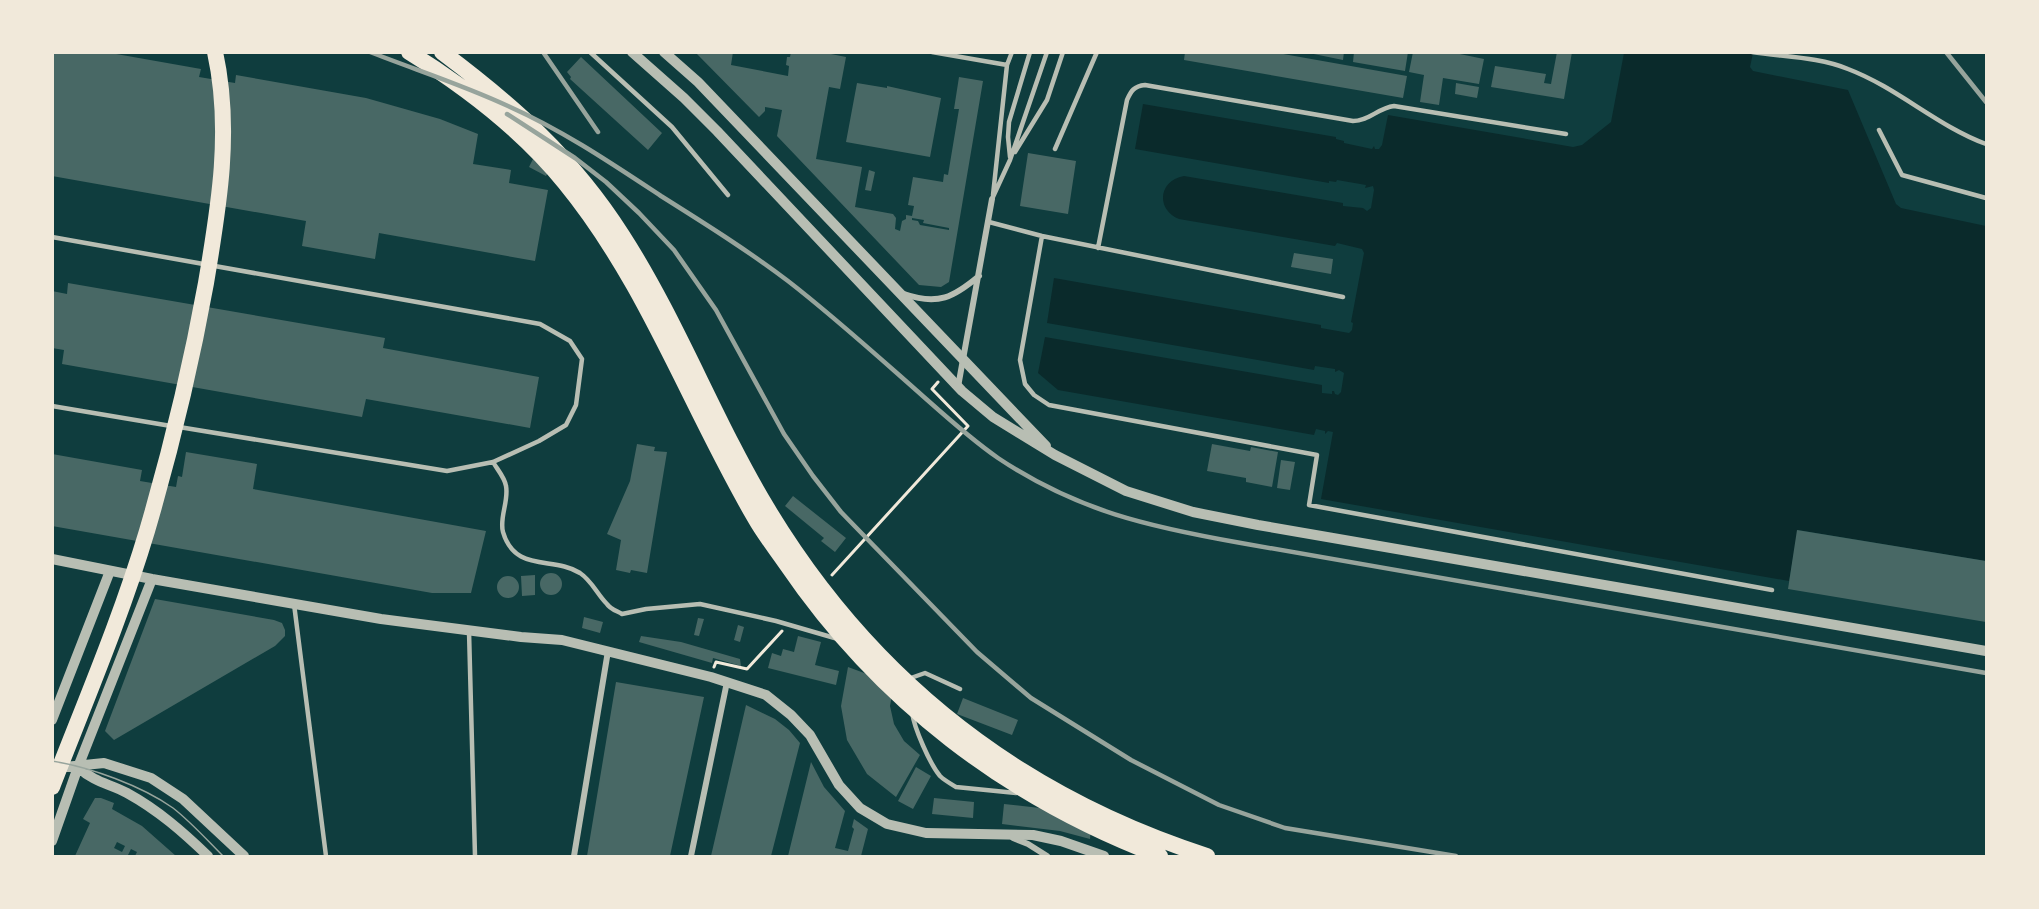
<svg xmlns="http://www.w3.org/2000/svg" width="2039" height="909" font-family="'IBM Plex Sans',sans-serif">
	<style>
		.water { fill: #0a2a2b }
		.building { fill: #486865; fill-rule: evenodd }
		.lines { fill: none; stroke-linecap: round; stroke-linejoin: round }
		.path { stroke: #f1e9da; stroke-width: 3 }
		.service { stroke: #b8beb3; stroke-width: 4.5 }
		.minor { stroke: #b8beb3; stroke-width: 6 }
		.tertiary { stroke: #b8beb3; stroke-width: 10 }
		.motorway { stroke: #f1e9da; stroke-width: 16 }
		.tram { stroke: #97a49c; stroke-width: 1.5 }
		.rail { stroke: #97a49c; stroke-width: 4.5 }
	</style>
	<rect width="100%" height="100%" fill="#0f3d3e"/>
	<path class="water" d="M 1624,53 L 1753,53 L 1750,67 L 1753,71 L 1848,90 L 1896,204 L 1901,208 L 1986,226 L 1986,561 L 1798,530 L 1789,581 L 1321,499 L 1333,432 L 1328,431 L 1325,434 L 1325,431 L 1316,429 L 1314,435 L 1058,390 L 1038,373 L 1045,337 L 1322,385 L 1322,393 L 1332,394 L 1332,391 L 1334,391 L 1335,394 L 1338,395 L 1341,392 L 1344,373 L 1339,370 L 1335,372 L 1335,369 L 1315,366 L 1314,370 L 1047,323 L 1054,278 L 1321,325 L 1321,328 L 1349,333 L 1352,330 L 1353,323 L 1351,322 L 1364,253 L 1362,249 L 1337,243 L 1335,246 L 1179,219 C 1155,209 1159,180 1184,176 L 1343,203 L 1343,206 L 1363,208 L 1367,211 L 1371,208 L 1374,190 L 1373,186 L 1365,188 L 1366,185 L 1337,180 L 1336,182 L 1329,181 L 1329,183 L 1135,149 L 1143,104 L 1336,137 L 1336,139 L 1344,141 L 1344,143 L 1372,149 L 1374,146 L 1375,149 L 1379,149 L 1382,145 L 1388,115 L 1573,147 L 1582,145 L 1611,122 Z"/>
	<path class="building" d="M 52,52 L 105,52 L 201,69 L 199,77 L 235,83 L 236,75 L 366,98 L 440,119 L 478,134 L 473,164 L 511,170 L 509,183 L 548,190 L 535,261 L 379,233 L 375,259 L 302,246 L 306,221 L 52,176 Z
		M 695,52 L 733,52 L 731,65 L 788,76 L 789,66 L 786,65 L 787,57 L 790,57 L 791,52 L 821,52 L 846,57 L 840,89 L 829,87 L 816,159 L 862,167 L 855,207 L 893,214 L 896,218 L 895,229 L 900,231 L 902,221 L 906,219 L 906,215 L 912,216 L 914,206 L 908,205 L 913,177 L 943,182 L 944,174 L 948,175 L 959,109 L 954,109 L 959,77 L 983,81 L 949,282 L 941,287 L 919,285 L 777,136 L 782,110 L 765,107 L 765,111 L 759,117 ZM 912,218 L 924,220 L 923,223 L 949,228 L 949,230 L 920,225 L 918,221 L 912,220 Z
		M 1185,52 L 1272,52 L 1407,76 L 1403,98 L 1184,60 Z
		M 1304,52 L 1344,52 L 1343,60 Z
		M 1354,52 L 1408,52 L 1405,71 L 1353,62 Z
		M 1413,52 L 1450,52 L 1484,59 L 1479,84 L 1443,78 L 1439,105 L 1420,102 L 1424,75 L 1409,72 Z
		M 1557,52 L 1572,52 L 1564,99 L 1491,87 L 1495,66 L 1546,74 L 1544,83 L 1551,84 Z
		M 581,57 L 662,133 L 648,150 L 570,79 L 571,77 L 567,72 Z
		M 857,83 L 887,88 L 887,86 L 941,98 L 930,157 L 846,142 Z
		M 1456,83 L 1479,87 L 1477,98 L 1455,94 Z
		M 1028,153 L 1076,161 L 1068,214 L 1020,206 Z
		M 533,159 L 551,168 L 546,176 L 529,167 Z
		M 869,170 L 875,172 L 871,191 L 865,190 Z
		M 1294,253 L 1333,259 L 1331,274 L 1291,267 Z
		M 68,283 L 385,338 L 383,348 L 539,377 L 530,428 L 366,399 L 362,417 L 62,364 L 64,350 L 52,348 L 52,291 L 67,294 Z
		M 637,444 L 655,447 L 654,451 L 667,452 L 647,573 L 631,570 L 630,573 L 616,570 L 621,540 L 607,534 L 630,481 Z
		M 1212,444 L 1250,451 L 1251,447 L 1278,452 L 1272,487 L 1246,482 L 1246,478 L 1207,471 Z
		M 186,452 L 257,464 L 253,489 L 486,531 L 471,593 L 432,593 L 52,526 L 52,454 L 142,470 L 140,481 L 176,487 L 178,476 L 182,477 Z
		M 1281,460 L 1295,462 L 1290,490 L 1277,488 Z
		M 793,496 L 846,538 L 835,552 L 821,541 L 824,538 L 785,506 Z
		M 1797,530 L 1986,561 L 1986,622 L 1788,589 Z
		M540 584a11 11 0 1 1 22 0a11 11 0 1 1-22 0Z
		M 535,575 L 535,595 L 522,596 L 521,576 Z
		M497 587a11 11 0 1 1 22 0a11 11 0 1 1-22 0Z
		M 155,599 L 274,620 L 282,623 L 285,630 L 285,636 L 275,646 L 114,740 L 105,731 Z
		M 584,617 L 603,622 L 600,633 L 582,628 Z
		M 698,618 L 704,619 L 699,636 L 694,635 Z
		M 738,625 L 744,627 L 740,642 L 734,640 Z
		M 641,636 L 681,642 L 740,659 L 741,666 L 713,658 L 712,663 L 639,642 Z
		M 798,636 L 821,642 L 815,665 L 839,671 L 836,685 L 768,668 L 772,653 L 781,656 L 783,649 L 794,652 Z
		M 848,667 L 894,684 L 890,706 L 894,724 L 904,741 L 920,755 L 896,797 L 867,774 L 847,740 L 841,706 Z
		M 616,682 L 704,697 L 670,856 L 587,856 Z
		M 963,698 L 1018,720 L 1012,735 L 957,714 Z
		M 746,705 L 775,719 L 789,730 L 800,743 L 771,856 L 711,856 Z
		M 811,762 L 824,787 L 845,811 L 835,848 L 848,851 L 854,829 L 852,827 L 854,819 L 868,829 L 861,856 L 788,856 Z
		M 916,767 L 931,776 L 913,809 L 898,801 Z
		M 95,798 L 101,798 L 114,803 L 112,809 L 142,826 L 176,856 L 135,856 L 137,852 L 131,849 L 128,855 L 131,856 L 75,856 L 90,823 L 83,819 ZM 117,842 L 125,846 L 122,852 L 114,848 Z
		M 934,798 L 974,802 L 973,818 L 932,814 Z
		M 1004,804 L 1092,814 L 1090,839 L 1060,831 L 1002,824 Z"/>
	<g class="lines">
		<path class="path" d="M 832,575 L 968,426 L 932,389 L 938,382
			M 714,667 L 716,662 L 747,669 L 782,631"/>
		<path class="service" d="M 590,52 L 672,127 L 728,195
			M 932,52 L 1007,65
			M 1752,52 C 1784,57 1819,57 1848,69 C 1898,88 1937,126 1986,144
			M 1879,130 L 1902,175 L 1986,198
			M 1055,149 L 1097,52
			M 1015,152 L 1047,100 L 1063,52
			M 1010,157 L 1008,137 L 1009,122 L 1030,52
			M 993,195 L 1007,65 L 1012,52
			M 992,199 L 1010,160 L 1047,52
			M 989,222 L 1042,236 L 1343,297
			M 1042,236 L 1020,360 L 1025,384 L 1034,395 L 1049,405 L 1317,455 L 1309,505 L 1772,590
			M 52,237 L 540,324 L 570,341 L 582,359 L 576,405 L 566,425 L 539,441 L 493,462 L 447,471 L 179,427
			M 1098,248 L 1127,100 C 1131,91 1134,86 1145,85 L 1353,121 C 1369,121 1378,108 1394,106 L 1566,134
			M 52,406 L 171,426
			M 493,462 C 497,469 505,478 506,486 C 509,501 499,518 503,532 C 515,573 553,556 580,573 C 592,581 597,594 607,604 C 610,609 617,611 622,614 L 646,609 L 700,604 L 776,621 L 838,639
			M 294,604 L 326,856
			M 469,631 L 475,856
			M 908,679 L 925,673 L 960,689
			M 912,712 C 914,728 930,764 940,776 C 944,780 951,784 956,787 L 1016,793"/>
		<path class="minor" d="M 904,294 C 938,306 954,297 979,276
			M 958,387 L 992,199
			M 1013,838 L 1028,844 L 1047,856
			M 574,856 L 608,651
			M 691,856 L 727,682"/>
		<path class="tertiary" d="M 632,52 L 684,98 L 717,131 L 962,391 L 993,417 L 1055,455 L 1126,491 L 1193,512 L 1258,525 L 1986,651
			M 664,52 L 698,82 L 1046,446
			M 52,559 L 152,579 L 381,619 L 521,637 L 562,640 L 711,677 L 766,695 L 791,715 L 810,735 L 839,785 L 860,808 L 887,824 L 926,833 L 1033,835 L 1061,841 L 1104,856
			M 52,720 L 110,571
			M 78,767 C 95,783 108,783 127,793 C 158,810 183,832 208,856
			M 55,768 L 104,763 L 151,778 L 183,799 L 244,856
			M 52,841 L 78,767 L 152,579"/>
		<path class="motorway" d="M 409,52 C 467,88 522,130 565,183 C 647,283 690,407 755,518 C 764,534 776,549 787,565 C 879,700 1007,798 1160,856
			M 442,52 C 514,106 573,158 622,235 C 678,322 714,420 767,508 C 870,679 1018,795 1207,856
			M 52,787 C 85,702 121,618 147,531 C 171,449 191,366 206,283 C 219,206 232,129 215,52"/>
		<path class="tram" d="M 52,761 C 90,767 142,786 173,808 C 191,822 207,840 223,856"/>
		<path class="rail" d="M 370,52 C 416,70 463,85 508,106 C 562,130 611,163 661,196 C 704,223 747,250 788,281 C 832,315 874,353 916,390 C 942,413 969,438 998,458 C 1077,511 1150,527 1241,543 L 1986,673
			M 543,52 L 598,132
			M 1946,52 L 1986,102
			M 507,114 L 575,158 L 606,182 L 639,213 L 674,250 L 716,310 L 784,434 L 813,476 L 841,512 L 977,652 L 1031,698 L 1131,760 L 1219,805 L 1285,828 L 1456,856"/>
	</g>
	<rect width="2039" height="909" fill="none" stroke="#f1e9da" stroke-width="108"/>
</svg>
